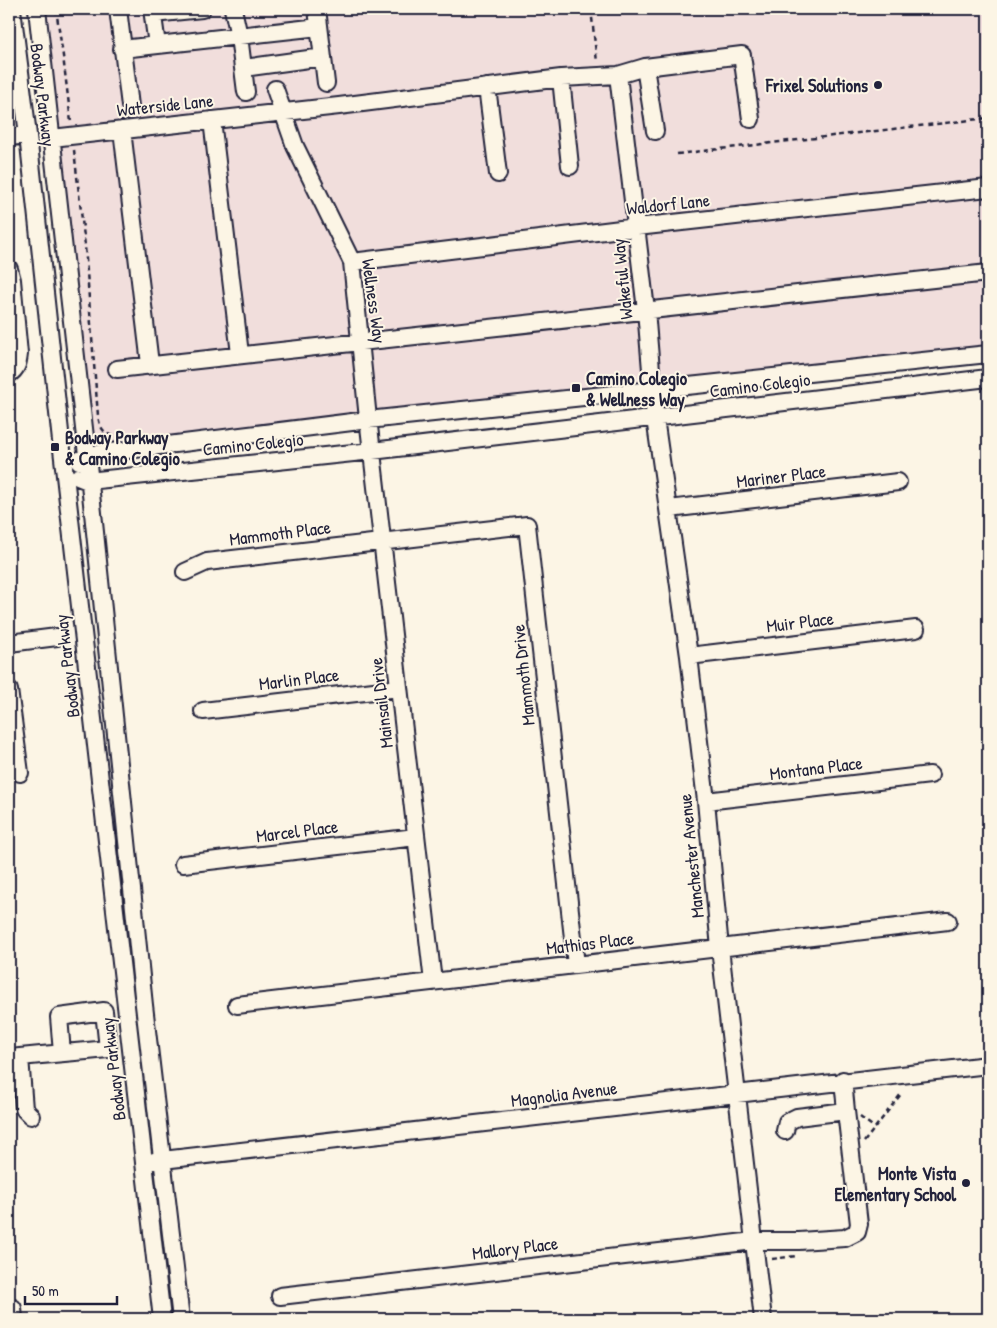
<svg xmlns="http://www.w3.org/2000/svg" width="997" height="1328" font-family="'Patrick Hand',sans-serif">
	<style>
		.built { fill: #f1dedc }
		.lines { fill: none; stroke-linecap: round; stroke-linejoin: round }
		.minor-casing { stroke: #22223b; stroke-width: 20 }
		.path { stroke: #22223b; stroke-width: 2.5; stroke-dasharray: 5 4; stroke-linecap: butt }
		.minor { stroke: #fcf5e5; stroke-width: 16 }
		.poi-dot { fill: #22223b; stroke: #fcf5e5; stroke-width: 2 }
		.labels { text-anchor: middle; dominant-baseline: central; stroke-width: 4; stroke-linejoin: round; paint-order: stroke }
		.poi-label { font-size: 18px; font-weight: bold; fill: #22223b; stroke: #fcf5e5; text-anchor: end }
		.street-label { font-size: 18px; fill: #22223b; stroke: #fcf5e5 }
	</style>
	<rect width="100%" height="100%" fill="#fcf5e5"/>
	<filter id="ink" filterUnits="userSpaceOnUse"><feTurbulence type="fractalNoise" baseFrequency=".02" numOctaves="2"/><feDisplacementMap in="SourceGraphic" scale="10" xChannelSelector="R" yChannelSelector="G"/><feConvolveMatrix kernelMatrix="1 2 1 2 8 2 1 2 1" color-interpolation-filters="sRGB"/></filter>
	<g filter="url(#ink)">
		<path class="built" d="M 37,9 L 988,9 L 988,354 L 87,455 Z"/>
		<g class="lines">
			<g class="minor-casing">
				<path id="minor" d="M 12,9 L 28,135 L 61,441 L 162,1319
					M 37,9 L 87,455 L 144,1005 L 181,1319
					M 118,9 L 130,106
					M 152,9 L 157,45
					M 233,9 L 239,36 L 246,92
					M 317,9 L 326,83
					M 153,14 L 202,9
					M 122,49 L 319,27
					M 645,67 L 655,131
					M 244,68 L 323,57
					M 618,75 L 646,310 L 655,418 L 689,656 L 706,801 L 720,948 L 763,1319
					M 561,78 L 570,166
					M 487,87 L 498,174
					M 275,89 L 295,146 L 352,262 L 367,409 L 433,982
					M 212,120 L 240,354
					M 122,130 L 150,364
					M 9,137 L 28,135
					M 52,138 L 339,106 L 561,78 L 618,75 L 645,67 L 742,55 L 751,119
					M 352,262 L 637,227 L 988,188
					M 9,269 L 12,280 L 19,354 C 18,363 17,369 9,374
					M 117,369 L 988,273
					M 79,461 L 87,455 L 368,420 L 988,354
					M 78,477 L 88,481 L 372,451 L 988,378
					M 669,509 L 898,482
					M 185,572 L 207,562 L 527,525 L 576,965
					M 9,643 L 57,637
					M 689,656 L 916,629
					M 9,690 L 20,773
					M 203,711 L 399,688
					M 706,801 L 930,775
					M 183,864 L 416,837
					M 237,1005 L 948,921
					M 20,1057 C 49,1054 79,1052 108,1049 L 104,1011 L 59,1017 L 62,1053
					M 11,1058 L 20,1057 L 24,1109 L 31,1116
					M 843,1080 L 846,1111
					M 154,1161 L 988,1065
					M 280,1296 L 754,1241 L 799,1241 L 845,1238 L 857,1232 L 859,1224 L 846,1111 L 797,1117 L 787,1122 L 785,1131
					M 13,1308 L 14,1319"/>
			</g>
			<path class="path" d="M 56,9 L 63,56 L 71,122
				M 591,9 L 597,62
				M 74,150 L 85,246 L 98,416 C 100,428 103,433 115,437
				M 677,154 L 988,118
				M 101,437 L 105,433
				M 860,1117 L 875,1128
				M 864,1142 L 901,1094
				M 772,1259 L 796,1256"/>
			<use href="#minor" class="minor"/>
		</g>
	</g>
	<g class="poi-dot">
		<circle cx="878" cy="85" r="5"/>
		<rect x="571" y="383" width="10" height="10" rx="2.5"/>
		<rect x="50" y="442" width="10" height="10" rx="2.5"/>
		<circle cx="966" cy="1183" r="5"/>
	</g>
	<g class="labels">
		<g class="poi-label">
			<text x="868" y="85">Frixel Solutions</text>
			<text x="586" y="378" text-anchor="start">Camino Colegio<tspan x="586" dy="21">&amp; Wellness Way</tspan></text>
			<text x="65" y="437" text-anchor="start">Bodway Parkway<tspan x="65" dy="21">&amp; Camino Colegio</tspan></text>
			<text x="956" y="1173">Monte Vista<tspan x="956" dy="21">Elementary School</tspan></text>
		</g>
		<g class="street-label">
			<text transform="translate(43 95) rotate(83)">Bodway Parkway</text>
			<text transform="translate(165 105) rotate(-6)">Waterside Lane</text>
			<text transform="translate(668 204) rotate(-6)">Waldorf Lane</text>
			<text transform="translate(622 279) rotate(-96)">Wakeful Way</text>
			<text transform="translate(374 301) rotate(82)">Wellness Way</text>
			<text transform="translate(760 385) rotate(-7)">Camino Colegio</text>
			<text transform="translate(253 444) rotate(-6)">Camino Colegio</text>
			<text transform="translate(781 476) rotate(-7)">Mariner Place</text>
			<text transform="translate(280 533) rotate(-7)">Mammoth Place</text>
			<text transform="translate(800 622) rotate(-7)">Muir Place</text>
			<text transform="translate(67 666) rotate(-97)">Bodway Parkway</text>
			<text transform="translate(523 675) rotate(-96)">Mammoth Drive</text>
			<text transform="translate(299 679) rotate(-7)">Marlin Place</text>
			<text transform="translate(381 703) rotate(-97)">Mainsail Drive</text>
			<text transform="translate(816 768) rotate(-7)">Montana Place</text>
			<text transform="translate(297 831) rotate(-7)">Marcel Place</text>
			<text transform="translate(691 856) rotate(-96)">Manchester Avenue</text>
			<text transform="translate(590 943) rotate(-7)">Mathias Place</text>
			<text transform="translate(113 1069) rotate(-97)">Bodway Parkway</text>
			<text transform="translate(564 1094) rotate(-7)">Magnolia Avenue</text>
			<text transform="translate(515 1248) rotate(-7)">Mallory Place</text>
		</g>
	</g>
	<rect width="997" height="1328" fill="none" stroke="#fcf5e5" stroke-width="30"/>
	<rect x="15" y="15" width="967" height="1298" fill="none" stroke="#22223b" stroke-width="2" filter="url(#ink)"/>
	<path d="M25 1296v8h92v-8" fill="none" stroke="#22223b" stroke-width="2.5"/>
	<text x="32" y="1296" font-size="15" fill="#22223b" stroke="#fcf5e5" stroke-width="4" paint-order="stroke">50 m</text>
</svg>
